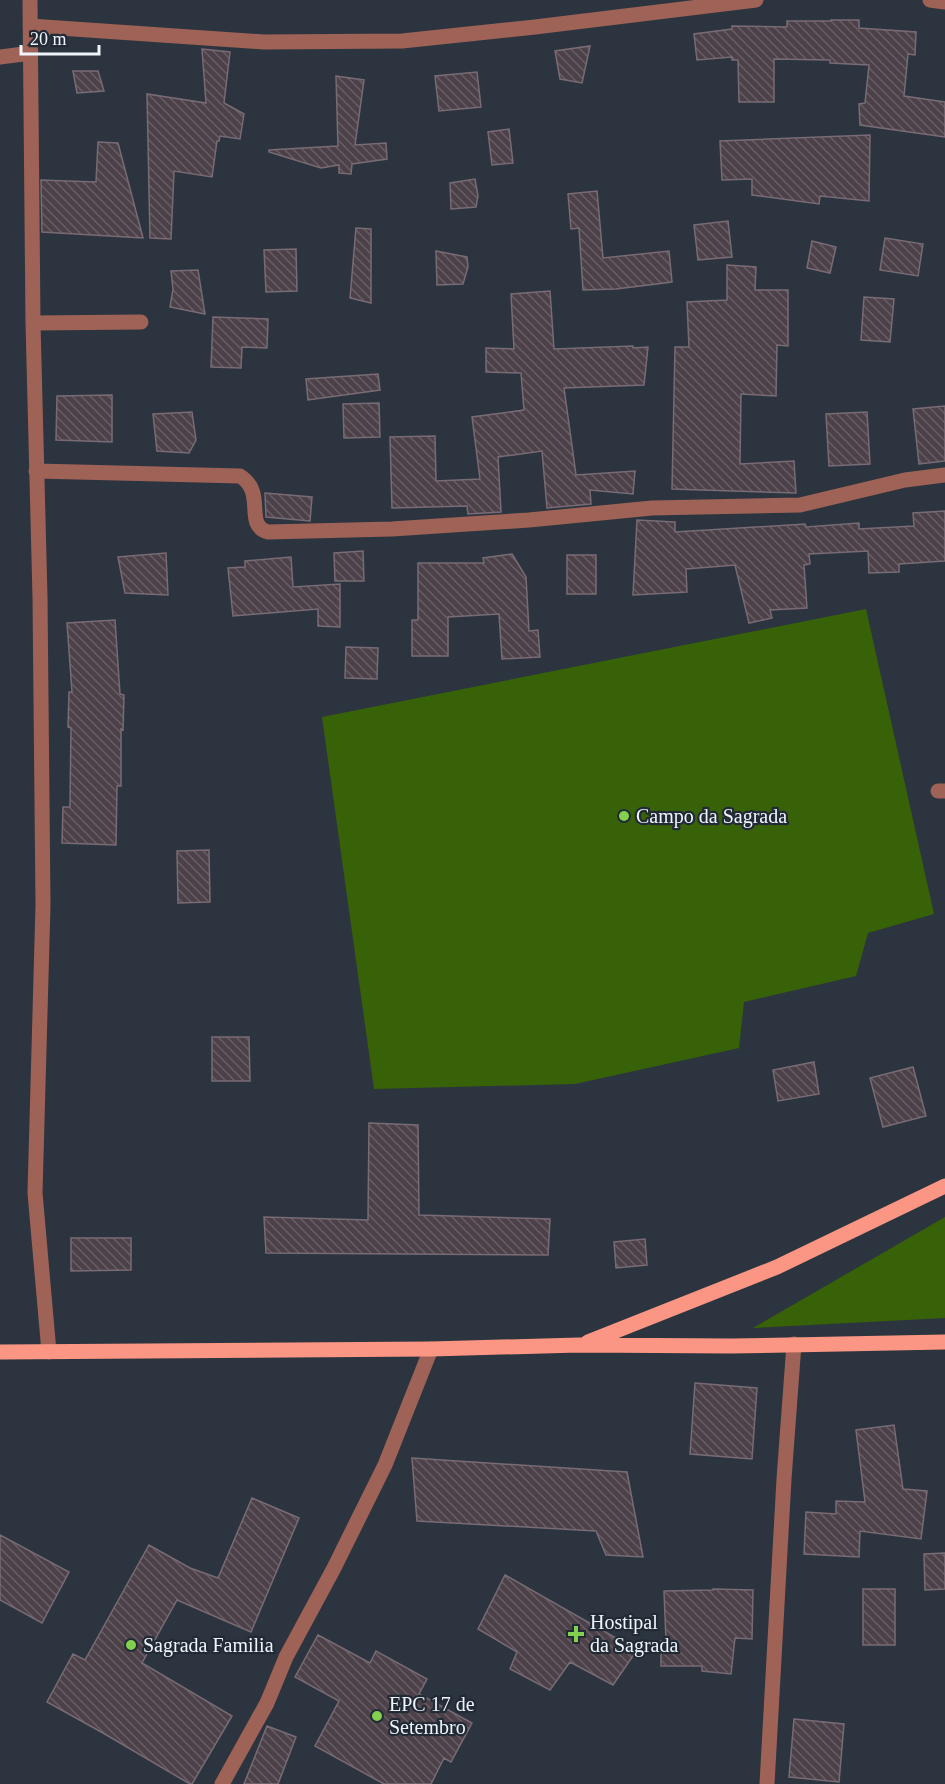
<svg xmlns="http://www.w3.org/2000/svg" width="945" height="1784" font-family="Georgia,serif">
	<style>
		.garden { fill: #376208 }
		.building { fill: url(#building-back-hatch); stroke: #796b75; stroke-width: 1.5 }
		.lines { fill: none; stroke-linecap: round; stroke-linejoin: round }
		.street { stroke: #9f6256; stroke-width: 15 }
		.primary { stroke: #fa9683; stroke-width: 15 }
		.poi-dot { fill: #83d04e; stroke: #222b35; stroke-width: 2 }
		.labels { text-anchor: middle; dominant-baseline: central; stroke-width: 4.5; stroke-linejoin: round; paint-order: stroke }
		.poi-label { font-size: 20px; fill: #f0f5fc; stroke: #222b35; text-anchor: start }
	</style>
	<defs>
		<pattern id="building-back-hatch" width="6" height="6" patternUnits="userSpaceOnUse" patternTransform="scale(1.5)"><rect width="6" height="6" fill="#4d4149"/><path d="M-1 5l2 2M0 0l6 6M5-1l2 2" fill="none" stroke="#675d64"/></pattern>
	</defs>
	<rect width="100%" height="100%" fill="#2c353f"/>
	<path class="garden" d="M 866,609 L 934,914 L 868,933 L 856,976 L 744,1002 L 739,1048 L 575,1084 L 374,1089 L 322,717 Z
		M 945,1217 L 945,1318 L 753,1328 Z"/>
	<path class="building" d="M 831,20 L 859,20 L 859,28 L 916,32 L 915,55 L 908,54 L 904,96 L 945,102 L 945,137 L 860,125 L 859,104 L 865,103 L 869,65 L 830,63 L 830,60 L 774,59 L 774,102 L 739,102 L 738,60 L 732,60 L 732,57 L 697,60 L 694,34 L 732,29 L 732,26 L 787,27 L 787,21 L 831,21 Z
		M 590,46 L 582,83 L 560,79 L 555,51 Z
		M 202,49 L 230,52 L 224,103 L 244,114 L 240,139 L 220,136 L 219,141 L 217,141 L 212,177 L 174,171 L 171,239 L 150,238 L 147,94 L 206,103 Z
		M 73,71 L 98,71 L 104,91 L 77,93 Z
		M 477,72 L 481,107 L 439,111 L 435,76 Z
		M 336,76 L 364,80 L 355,145 L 386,143 L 387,159 L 352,164 L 351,174 L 339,173 L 339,165 L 321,168 L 269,152 L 269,150 L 338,146 Z
		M 509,129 L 513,163 L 492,165 L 488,132 Z
		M 870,135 L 869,201 L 820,196 L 819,204 L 752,195 L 752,179 L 722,180 L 720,141 Z
		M 98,142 L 118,143 L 143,238 L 42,232 L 41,180 L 96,182 Z
		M 475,179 L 478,196 L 476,207 L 451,209 L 450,183 Z
		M 597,191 L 603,258 L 669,251 L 672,282 L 616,289 L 583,290 L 579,228 L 571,229 L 568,194 Z
		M 728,221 L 732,257 L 698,260 L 694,225 Z
		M 356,228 L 371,229 L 371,303 L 350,298 Z
		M 885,238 L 923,244 L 918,276 L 880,270 Z
		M 812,241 L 836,247 L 830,273 L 807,268 Z
		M 296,249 L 297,291 L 266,292 L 264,250 Z
		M 436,251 L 467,257 L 468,267 L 463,284 L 437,285 Z
		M 727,265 L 756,267 L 755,290 L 788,290 L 788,346 L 777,345 L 776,396 L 741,394 L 740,464 L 794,461 L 796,493 L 672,489 L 675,347 L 689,347 L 687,302 L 727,300 Z
		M 198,270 L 205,314 L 170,307 L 173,289 L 171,271 Z
		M 550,291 L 554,349 L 633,346 L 633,348 L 648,347 L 644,385 L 564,388 L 576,475 L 635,471 L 633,494 L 590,490 L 591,504 L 547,508 L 542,451 L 498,457 L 501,512 L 468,514 L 467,506 L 392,508 L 390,437 L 435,436 L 436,481 L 480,479 L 472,417 L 524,410 L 521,373 L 486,372 L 486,348 L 514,349 L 511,294 Z
		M 864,297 L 894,299 L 890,342 L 861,340 Z
		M 213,317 L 268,319 L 267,348 L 242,347 L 241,368 L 211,367 Z
		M 378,374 L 380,390 L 308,400 L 306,379 Z
		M 112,395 L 112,442 L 56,440 L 57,396 Z
		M 379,403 L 380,437 L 344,438 L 343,404 Z
		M 945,406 L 945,461 L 919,464 L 913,409 Z
		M 192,412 L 196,440 L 189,453 L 157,451 L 153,414 Z
		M 867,412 L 870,464 L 829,466 L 826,414 Z
		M 265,493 L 312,497 L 310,521 L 266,517 Z
		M 945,511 L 945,561 L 899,564 L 899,572 L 869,573 L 868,551 L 809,554 L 810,564 L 804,565 L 807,608 L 770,610 L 772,618 L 749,623 L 735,565 L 686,569 L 687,592 L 633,595 L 637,520 L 675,522 L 675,532 L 805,524 L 806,527 L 859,523 L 859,529 L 914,526 L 913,513 Z
		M 363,551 L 364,581 L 335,581 L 334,553 Z
		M 166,553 L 168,595 L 125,593 L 118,557 Z
		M 512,554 L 526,577 L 529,631 L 538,630 L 540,657 L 502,659 L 499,614 L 448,617 L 448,656 L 412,656 L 412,620 L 418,620 L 418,563 L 484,563 L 483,558 Z
		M 567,555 L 596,555 L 596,594 L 567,594 Z
		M 291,557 L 293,587 L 340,584 L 340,627 L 318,626 L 318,609 L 233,616 L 228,568 L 245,567 L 245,561 Z
		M 115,620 L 120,694 L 124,695 L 123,730 L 121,729 L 121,786 L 117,786 L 116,845 L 62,843 L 63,807 L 70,807 L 71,728 L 68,727 L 69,692 L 72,692 L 67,623 Z
		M 346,647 L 378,648 L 377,679 L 345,678 Z
		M 209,850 L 210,902 L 178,903 L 177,851 Z
		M 212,1037 L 249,1037 L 250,1081 L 212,1081 Z
		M 814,1062 L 819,1094 L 778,1101 L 773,1070 Z
		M 913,1067 L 926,1116 L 883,1127 L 870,1078 Z
		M 369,1123 L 418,1125 L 419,1215 L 550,1219 L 548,1255 L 266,1253 L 264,1217 L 368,1220 Z
		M 71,1238 L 131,1238 L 131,1270 L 71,1271 Z
		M 645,1239 L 647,1265 L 616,1268 L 614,1242 Z
		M 695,1383 L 757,1388 L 752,1459 L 690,1454 Z
		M 894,1425 L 903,1489 L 927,1491 L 921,1539 L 860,1531 L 859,1557 L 804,1554 L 806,1512 L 836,1514 L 836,1501 L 865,1502 L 856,1430 Z
		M 412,1458 L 627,1472 L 643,1557 L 606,1555 L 596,1531 L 417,1521 Z
		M 252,1498 L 299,1518 L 251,1632 L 177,1600 L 142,1663 L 232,1716 L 192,1784 L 190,1784 L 103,1733 L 47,1702 L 73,1654 L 85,1660 L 149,1545 L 190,1568 L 218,1578 Z
		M 0,1535 L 69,1572 L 42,1623 L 0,1600 Z
		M 945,1553 L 945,1589 L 925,1590 L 924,1554 Z
		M 505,1575 L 637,1650 L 613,1685 L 570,1662 L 550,1690 L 510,1669 L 517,1652 L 478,1629 Z
		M 713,1589 L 753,1590 L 752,1639 L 735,1638 L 731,1674 L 702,1671 L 702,1666 L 661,1666 L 661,1641 L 666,1641 L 664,1591 L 713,1590 Z
		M 863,1589 L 895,1589 L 895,1645 L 863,1645 Z
		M 318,1635 L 370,1663 L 376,1651 L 427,1679 L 419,1694 L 472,1723 L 451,1762 L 444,1758 L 431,1784 L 384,1784 L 315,1746 L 339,1701 L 295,1677 Z
		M 794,1719 L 844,1724 L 839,1782 L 789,1777 Z
		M 267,1726 L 296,1737 L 278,1784 L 244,1784 Z"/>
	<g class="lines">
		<path class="street" d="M 30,0 L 33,323 L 40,597 L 43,905 L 35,1193 L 49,1352
			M 930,0 L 945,2
			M 30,26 L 264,42 L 402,41 L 535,27 L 756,0
			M 0,57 L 31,53
			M 33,323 L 141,322
			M 36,471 L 240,476 C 267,493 243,525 268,532 L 392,529 L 529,520 L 652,508 L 800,505 L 905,480 L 945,475
			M 938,791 L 945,791
			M 222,1784 L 267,1703 L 286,1657 L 334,1568 L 385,1465 L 431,1349
			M 767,1784 L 784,1479 L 794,1344"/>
		<path class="primary" d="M 588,1342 L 777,1267 L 945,1186
			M 0,1352 L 431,1349 L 579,1345 L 731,1346 L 945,1342"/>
	</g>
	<g class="poi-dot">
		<circle cx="624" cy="816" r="6"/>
		<path d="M573 1625h6v6h6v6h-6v6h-6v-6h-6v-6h6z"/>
		<circle cx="131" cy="1645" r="6"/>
		<circle cx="377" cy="1716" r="6"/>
	</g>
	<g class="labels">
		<g class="poi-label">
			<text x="636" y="816">Campo da Sagrada</text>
			<text x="590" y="1622">Hostipal<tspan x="590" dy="23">da Sagrada</tspan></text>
			<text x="143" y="1645">Sagrada Familia</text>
			<text x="389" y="1704">EPC 17 de<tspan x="389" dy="23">Setembro</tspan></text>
		</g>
	</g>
	<path d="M21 45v9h78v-9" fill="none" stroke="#f0f5fc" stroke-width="3"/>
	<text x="30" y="45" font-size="18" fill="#f0f5fc" stroke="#222b35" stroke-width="4.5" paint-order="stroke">20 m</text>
</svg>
